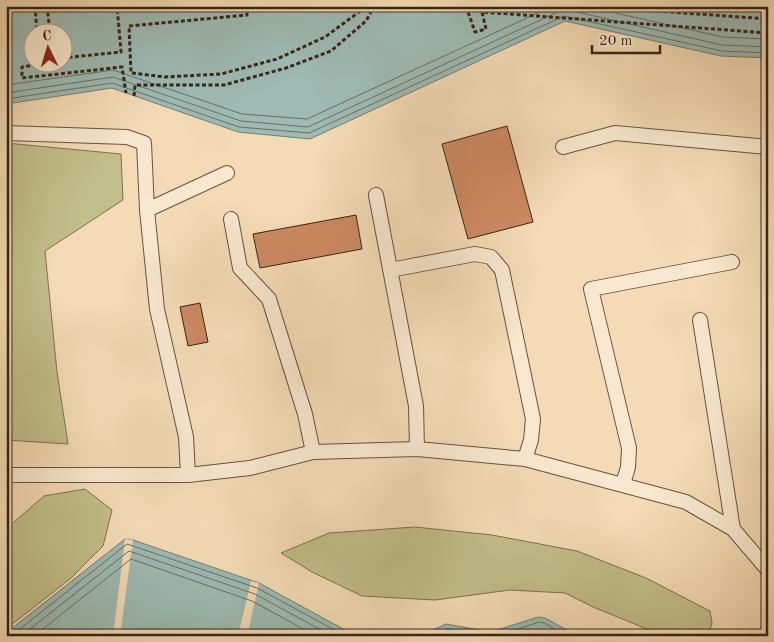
<svg xmlns="http://www.w3.org/2000/svg" width="774" height="642" font-family="'Old Standard TT',serif">
	<style>
		.green { fill: #c2be89; stroke: #7c7152 }
		.water { fill: #9dbab3; stroke: #747e76; fill-rule: evenodd }
		.pier { fill: #f4dbb5 }
		.lines { fill: none; stroke-linecap: round; stroke-linejoin: round }
		.shore { stroke: #6a6f66; stroke-width: 1 }
		.building { fill: #cd8962; stroke: #37241a }
		.service-casing { stroke: #665241; stroke-width: 16 }
		.path { stroke: #37241a; stroke-width: 3; stroke-dasharray: 4 2.5; stroke-linecap: butt }
		.service { stroke: #f8e8cf; stroke-width: 14 }
	</style>
	<rect width="100%" height="100%" fill="#f4dbb5"/>
	<filter id="stains"><feTurbulence type="fractalNoise" baseFrequency=".004" numOctaves="4"/><feColorMatrix values="0 0 0 0 .2 0 0 0 0 .09 0 0 0 0 .02 0 0 0 .5 -.17"/></filter>
	<radialGradient id="worn" r=".72"><stop offset=".6" stop-color="#630" stop-opacity="0"/><stop offset="1" stop-color="#630" stop-opacity=".3"/></radialGradient>
	<path class="green" d="M 6,143 L 121,154 L 123,200 L 45,251 L 57,372 L 68,444 L 6,440 Z
		M 85,489 L 112,510 L 103,546 L 71,578 L 6,629 L 6,529 L 44,496 Z
		M 415,527 L 492,535 L 577,551 L 646,578 L 710,611 L 712,623 L 708,636 L 664,636 L 593,607 L 565,593 L 510,590 L 435,600 L 362,596 L 312,572 L 281,553 L 329,533 Z"/>
	<path class="water" d="M 6,6 L 768,6 L 768,58 L 721,56 L 565,21 L 310,139 L 238,132 L 112,88 L 6,104 ZM 32,32 L 62,32 L 62,62 L 32,62 Z
		M 125,539 L 133,540 L 259,583 L 345,630 L 352,632 L 357,636 L 6,636 L 6,633 Z
		M 538,617 L 545,618 L 578,636 L 420,636 L 446,624 L 491,632 Z"/>
	<path class="pier" d="M 125,539 L 133,540 L 120,636 L 113,636 Z
		M 251,581 L 259,583 L 247,636 L 238,636 Z"/>
	<g class="lines">
		<path class="shore" d="M 584,6 L 723,37 L 768,39
			M 6,85 L 113,70 L 242,114 L 307,119 L 553,6
			M 6,93 L 113,77 L 241,121 L 308,127 L 562,10 L 568,10 L 722,45 L 768,47
			M 6,99 L 112,83 L 239,127 L 309,133 L 564,16 L 722,51 L 768,53
			M 11,636 L 127,544 L 257,588 L 342,634 L 348,636
			M 21,636 L 129,551 L 255,594 L 332,636
			M 34,636 L 131,559 L 252,601 L 316,636
			M 432,636 L 447,629 L 482,636
			M 497,636 L 539,622 L 544,623 L 567,636"/>
	</g>
	<path class="building" d="M 507,126 L 533,222 L 468,239 L 442,144 Z
		M 356,215 L 362,249 L 260,268 L 253,234 Z
		M 200,303 L 208,342 L 188,346 L 180,307 Z"/>
	<g class="lines">
		<g class="service-casing">
			<path id="service" d="M 6,133 L 127,137 L 144,143 L 147,210 L 157,309 L 186,437 L 188,475
				M 563,147 L 615,133 L 768,147
				M 376,195 L 416,406 L 417,449
				M 147,210 L 227,173
				M 231,219 L 240,268 L 269,299 L 305,414 L 313,452
				M 390,270 L 475,254 L 491,257 L 502,270 L 533,419 L 531,440 L 525,459
				M 700,320 L 733,529
				M 6,475 L 188,475 L 250,468 L 313,452 L 417,449 L 525,459 L 686,502 L 733,529 L 768,570
				M 623,484 L 628,467 L 629,448 L 591,289 L 732,262"/>
		</g>
		<path class="path" d="M 35,6 L 37,32
			M 47,6 L 50,32
			M 246,6 L 247,15 L 129,26 L 131,73 L 165,77 L 221,74 L 277,59 L 325,37 L 359,12 L 362,6
			M 466,6 L 475,32 L 486,29 L 482,12 L 768,33
			M 586,6 L 768,19
			M 62,58 L 121,52 L 117,6
			M 41,62 L 41,64 L 22,67 L 22,78 L 122,67 L 126,93
			M 134,96 L 135,85 L 224,85 L 286,68 L 331,51 L 366,21 L 374,6"/>
		<use href="#service" class="service"/>
	</g>
	<rect width="774" height="642" fill="none" stroke="#f4dbb5" stroke-width="25"/>
	<rect x="8" y="8" width="759" height="627" fill="none" stroke="#37241a" stroke-width="2.5"/>
	<rect x="12" y="12" width="749" height="617" fill="none" stroke="#37241a"/>
	<g transform="translate(48 48) rotate(355)"><circle r="24" fill="#f8e8cf" stroke="#ab9a87"/>
	<path d="M0-4L9 19L0 12L-9 19Z" fill="#8f2418"/>
	<text y="-8" font-size="14" font-weight="bold" text-anchor="middle" fill="#37241a">С</text>
	</g>
	<path d="M592 45v8h68v-8" fill="none" stroke="#37241a" stroke-width="2.5"/>
	<text x="599" y="45" font-size="15" fill="#37241a" stroke="#f8e8cf" stroke-width="4" paint-order="stroke">20 m</text>
	<rect width="100%" height="100%" filter="url(#stains)"/>
	<rect width="100%" height="100%" fill="url(#worn)"/>
</svg>
